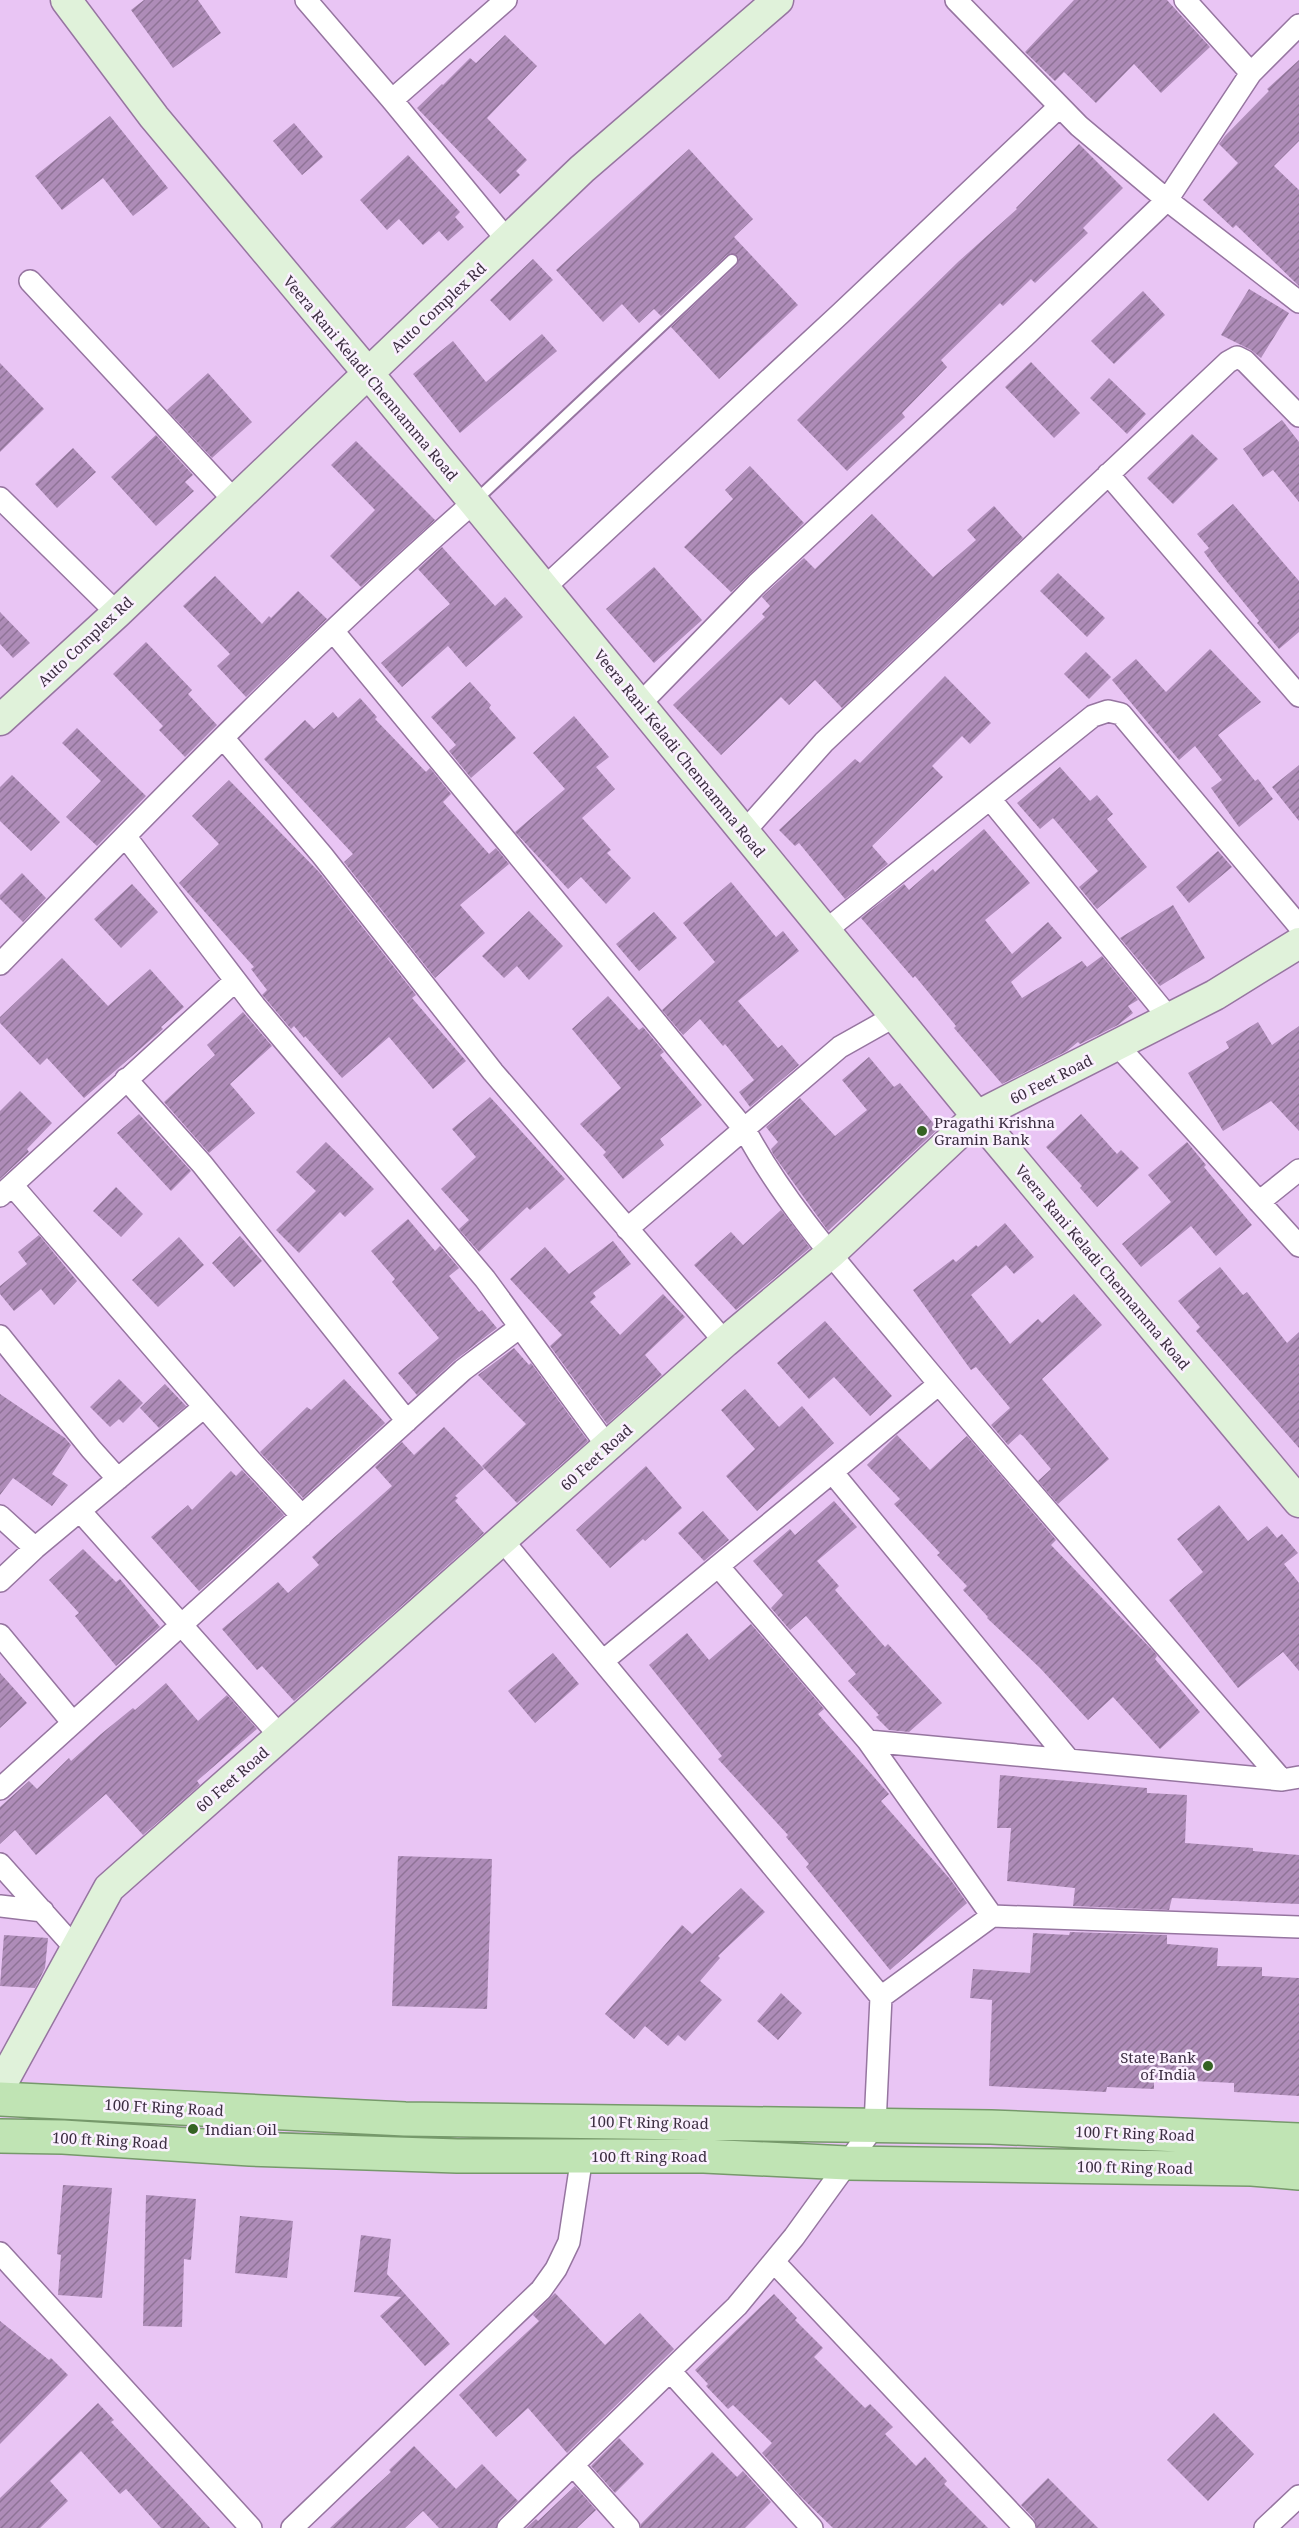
<svg xmlns="http://www.w3.org/2000/svg" width="1299" height="2528" font-family="'Noto Serif',serif">
	<style>
		.building { fill: url(#building-hatch) }
		.lines { fill: none; stroke-linecap: round; stroke-linejoin: round }
		.lane-casing { stroke: #9675a0; stroke-width: 14 }
		.street-casing { stroke: #9675a0; stroke-width: 24 }
		.secondary-casing { stroke: #9675a0; stroke-width: 33 }
		.primary-casing { stroke: #76996b; stroke-width: 36 }
		.lane { stroke: #fff; stroke-width: 10 }
		.street { stroke: #fff; stroke-width: 21 }
		.secondary { stroke: #e0f2da; stroke-width: 30 }
		.primary { stroke: #c0e4b4; stroke-width: 33 }
		.poi-dot { fill: #356323; stroke: #fbf1ff; stroke-width: 2 }
		.labels { text-anchor: middle; dominant-baseline: central; stroke-width: 5; stroke-linejoin: round; paint-order: stroke }
		.street-label { font-size: 15px; fill: #3c2e41; stroke: #fbf1ff }
		.poi-label { font-size: 15px; fill: #3c2e41; stroke: #fbf1ff; text-anchor: start }
	</style>
	<defs>
		<pattern id="building-hatch" width="6" height="6" patternUnits="userSpaceOnUse" patternTransform="scale(1.5)"><rect width="6" height="6" fill="#ae8cb8"/><path d="M-1 1l2-2M0 6l6-6M5 7l2-2" fill="none" stroke="#8f7397"/></pattern>
	</defs>
	<rect width="100%" height="100%" fill="#e9c5f4"/>
	<path class="building" d="M 144,0 L 198,0 L 221,33 L 173,68 L 131,10 Z
		M 1074,0 L 1167,0 L 1210,47 L 1161,93 L 1134,64 L 1096,103 L 1064,72 L 1055,81 L 1025,52 Z
		M 505,35 L 537,66 L 487,118 L 527,160 L 516,171 L 520,175 L 500,194 L 417,108 L 442,84 L 443,85 L 470,58 L 476,63 Z
		M 1299,60 L 1299,141 L 1274,166 L 1299,190 L 1299,286 L 1236,225 L 1233,228 L 1203,200 L 1238,163 L 1219,144 L 1225,136 L 1269,91 L 1267,89 Z
		M 110,116 L 168,188 L 133,216 L 103,178 L 62,210 L 35,176 Z
		M 294,123 L 323,157 L 302,175 L 273,141 Z
		M 1079,144 L 1123,188 L 1083,228 L 1088,233 L 1035,283 L 1031,279 L 1003,306 L 1000,303 L 941,360 L 947,367 L 902,413 L 905,417 L 847,471 L 797,420 L 958,262 L 1017,209 L 1016,208 Z
		M 689,149 L 753,219 L 734,237 L 798,305 L 719,379 L 671,327 L 737,265 L 739,259 L 737,255 L 731,253 L 727,255 L 661,316 L 654,309 L 639,323 L 622,304 L 603,322 L 556,270 Z
		M 408,155 L 460,212 L 455,217 L 464,227 L 448,241 L 439,231 L 423,245 L 399,219 L 387,230 L 360,200 Z
		M 533,259 L 553,280 L 510,321 L 490,300 Z
		M 1249,289 L 1289,313 L 1261,358 L 1251,350 L 1221,335 Z
		M 1143,291 L 1165,315 L 1114,364 L 1091,341 Z
		M 542,334 L 557,351 L 460,433 L 413,374 L 453,341 L 486,382 Z
		M 1031,362 L 1080,413 L 1054,438 L 1005,387 Z
		M 0,363 L 44,409 L 0,452 Z
		M 208,373 L 252,422 L 212,458 L 167,410 Z
		M 1109,378 L 1146,414 L 1127,434 L 1090,398 Z
		M 1282,420 L 1299,442 L 1299,502 L 1273,470 L 1263,477 L 1243,449 Z
		M 1192,434 L 1218,459 L 1173,504 L 1147,478 Z
		M 156,435 L 193,475 L 185,482 L 194,491 L 156,526 L 111,477 Z
		M 356,441 L 435,520 L 361,587 L 330,556 L 375,510 L 331,465 Z
		M 73,448 L 96,472 L 57,508 L 35,484 Z
		M 750,466 L 804,523 L 731,592 L 684,547 L 733,499 L 725,490 Z
		M 1233,504 L 1299,581 L 1299,632 L 1279,649 L 1257,623 L 1259,621 L 1217,570 L 1204,552 L 1209,548 L 1197,534 Z
		M 994,506 L 1023,538 L 842,708 L 815,680 L 789,705 L 781,697 L 721,755 L 673,705 L 765,617 L 762,614 L 770,606 L 762,597 L 766,593 L 804,558 L 815,569 L 872,514 L 933,577 L 976,540 L 967,530 Z
		M 442,547 L 495,606 L 505,597 L 523,617 L 466,667 L 448,646 L 402,687 L 381,663 L 450,604 L 418,569 Z
		M 654,567 L 702,620 L 654,663 L 606,609 Z
		M 1058,573 L 1105,618 L 1087,637 L 1040,591 Z
		M 215,576 L 262,624 L 269,616 L 271,618 L 298,591 L 327,619 L 246,697 L 217,666 L 230,654 L 183,606 Z
		M 0,612 L 30,643 L 13,658 L 0,644 Z
		M 146,642 L 192,690 L 188,694 L 217,725 L 185,757 L 159,730 L 163,726 L 113,674 Z
		M 1210,649 L 1261,702 L 1218,735 L 1255,781 L 1258,779 L 1273,799 L 1239,827 L 1211,788 L 1222,780 L 1195,746 L 1179,760 L 1112,680 L 1136,659 L 1166,692 Z
		M 1086,652 L 1111,677 L 1089,699 L 1064,674 Z
		M 945,676 L 991,723 L 970,744 L 962,736 L 932,766 L 943,777 L 872,846 L 888,864 L 845,899 L 799,843 L 795,846 L 779,830 L 855,759 L 860,763 Z
		M 470,682 L 491,705 L 489,708 L 516,738 L 471,778 L 449,751 L 456,745 L 431,717 Z
		M 360,698 L 377,717 L 375,719 L 426,772 L 430,768 L 451,794 L 443,802 L 489,854 L 496,848 L 509,864 L 460,905 L 485,933 L 435,978 L 344,862 L 353,854 L 264,759 L 305,720 L 314,729 L 333,712 L 338,718 Z
		M 574,716 L 609,757 L 596,767 L 615,789 L 582,818 L 611,850 L 607,853 L 631,878 L 606,904 L 581,877 L 568,889 L 515,832 L 565,789 L 533,753 Z
		M 77,728 L 146,796 L 97,846 L 66,817 L 101,781 L 62,743 Z
		M 1299,765 L 1299,821 L 1272,787 Z
		M 1060,767 L 1090,801 L 1097,795 L 1113,814 L 1107,819 L 1147,867 L 1097,909 L 1079,887 L 1098,871 L 1053,818 L 1040,829 L 1017,803 Z
		M 12,775 L 60,822 L 31,851 L 0,821 L 0,787 Z
		M 229,780 L 319,872 L 416,995 L 412,998 L 466,1061 L 433,1089 L 389,1037 L 342,1078 L 305,1036 L 304,1038 L 294,1026 L 291,1029 L 265,998 L 262,995 L 267,990 L 251,969 L 254,967 L 179,883 L 219,844 L 192,816 Z
		M 984,829 L 1030,883 L 985,920 L 1012,954 L 1048,922 L 1062,938 L 1011,982 L 1022,998 L 1082,961 L 1087,967 L 1102,956 L 1138,1000 L 1128,1006 L 1133,1013 L 1118,1025 L 1080,1044 L 1078,1042 L 1067,1051 L 1002,1084 L 954,1028 L 956,1026 L 915,976 L 913,978 L 861,918 L 904,884 L 909,890 L 933,869 L 935,872 Z
		M 1218,851 L 1232,867 L 1189,903 L 1176,887 Z
		M 22,873 L 46,898 L 23,922 L 0,899 L 0,895 Z
		M 731,882 L 776,937 L 783,931 L 799,951 L 738,1001 L 778,1048 L 782,1045 L 799,1065 L 750,1107 L 739,1092 L 754,1080 L 725,1044 L 723,1046 L 700,1019 L 683,1035 L 662,1010 L 715,962 L 683,923 Z
		M 132,884 L 158,912 L 121,948 L 94,919 Z
		M 1173,905 L 1205,958 L 1160,986 L 1120,938 Z
		M 529,911 L 563,946 L 529,980 L 517,966 L 504,978 L 482,956 Z
		M 654,912 L 677,938 L 639,971 L 616,944 Z
		M 62,958 L 108,1006 L 150,969 L 184,1007 L 161,1027 L 163,1029 L 84,1098 L 47,1058 L 40,1065 L 0,1023 L 0,1017 Z
		M 608,996 L 639,1030 L 643,1027 L 664,1052 L 660,1055 L 702,1105 L 660,1139 L 664,1145 L 623,1179 L 603,1155 L 606,1152 L 580,1124 L 621,1088 L 572,1029 Z
		M 243,1012 L 272,1046 L 230,1084 L 255,1113 L 209,1153 L 164,1102 L 215,1055 L 207,1045 Z
		M 1258,1022 L 1272,1045 L 1299,1026 L 1299,1131 L 1271,1101 L 1223,1131 L 1188,1073 L 1229,1048 L 1226,1042 Z
		M 869,1057 L 894,1087 L 900,1083 L 938,1129 L 828,1231 L 773,1154 L 771,1149 L 778,1142 L 766,1127 L 800,1098 L 835,1136 L 867,1110 L 842,1080 Z
		M 20,1091 L 52,1123 L 27,1149 L 29,1152 L 0,1179 L 0,1111 Z
		M 490,1097 L 565,1179 L 530,1210 L 527,1207 L 479,1252 L 459,1229 L 469,1220 L 441,1189 L 476,1157 L 452,1129 Z
		M 139,1114 L 191,1171 L 171,1191 L 117,1133 Z
		M 1081,1114 L 1117,1154 L 1121,1150 L 1139,1168 L 1097,1207 L 1080,1188 L 1082,1186 L 1046,1147 Z
		M 326,1142 L 374,1189 L 345,1217 L 340,1212 L 299,1253 L 276,1230 L 316,1191 L 296,1172 Z
		M 1187,1142 L 1206,1165 L 1204,1167 L 1252,1225 L 1216,1256 L 1191,1226 L 1141,1267 L 1122,1244 L 1171,1202 L 1148,1175 Z
		M 116,1187 L 143,1214 L 121,1237 L 93,1211 Z
		M 781,1210 L 810,1248 L 736,1310 L 694,1265 L 731,1232 L 743,1245 Z
		M 408,1219 L 435,1251 L 440,1246 L 459,1268 L 449,1276 L 479,1312 L 482,1310 L 497,1328 L 454,1361 L 417,1395 L 398,1373 L 439,1338 L 392,1282 L 395,1279 L 371,1251 Z
		M 1005,1223 L 1034,1257 L 1014,1274 L 1006,1265 L 971,1295 L 1010,1344 L 1038,1319 L 1042,1323 L 1074,1294 L 1102,1325 L 1042,1379 L 1109,1459 L 1058,1504 L 1038,1481 L 1051,1469 L 1023,1436 L 1020,1434 L 1008,1445 L 991,1425 L 1010,1408 L 976,1367 L 971,1370 L 913,1290 L 953,1259 L 956,1262 L 976,1245 L 978,1247 Z
		M 39,1235 L 77,1281 L 54,1305 L 41,1289 L 14,1311 L 0,1294 L 0,1286 L 27,1264 L 18,1252 Z
		M 240,1236 L 262,1261 L 234,1287 L 212,1263 Z
		M 179,1237 L 204,1265 L 158,1307 L 132,1280 Z
		M 613,1241 L 631,1264 L 593,1293 L 596,1297 L 590,1302 L 620,1335 L 663,1294 L 685,1317 L 645,1355 L 662,1375 L 607,1424 L 550,1346 L 562,1335 L 510,1279 L 545,1247 L 569,1274 Z
		M 1220,1267 L 1243,1295 L 1247,1292 L 1287,1343 L 1299,1332 L 1299,1448 L 1196,1331 L 1200,1327 L 1178,1301 Z
		M 825,1321 L 892,1396 L 870,1416 L 834,1377 L 809,1399 L 777,1363 Z
		M 514,1348 L 529,1365 L 531,1363 L 588,1441 L 517,1503 L 482,1466 L 526,1424 L 478,1375 Z
		M 119,1379 L 143,1403 L 123,1423 L 119,1419 L 110,1427 L 90,1407 Z
		M 344,1379 L 385,1423 L 303,1498 L 260,1452 L 307,1407 L 311,1410 Z
		M 165,1384 L 186,1406 L 159,1428 L 140,1408 Z
		M 745,1389 L 779,1427 L 802,1406 L 834,1443 L 757,1511 L 726,1476 L 755,1449 L 721,1410 Z
		M 0,1394 L 65,1438 L 71,1445 L 52,1474 L 68,1485 L 52,1506 L 13,1478 L 0,1495 Z
		M 444,1427 L 484,1469 L 455,1496 L 458,1498 L 455,1501 L 484,1533 L 294,1701 L 262,1666 L 257,1670 L 222,1629 L 278,1582 L 288,1593 L 319,1565 L 312,1557 L 392,1486 L 375,1467 L 402,1442 L 414,1455 Z
		M 897,1435 L 930,1470 L 967,1436 L 1056,1540 L 1051,1545 L 1156,1654 L 1157,1656 L 1155,1659 L 1200,1712 L 1160,1749 L 1113,1697 L 1088,1720 L 1040,1668 L 987,1618 L 988,1617 L 963,1590 L 967,1586 L 937,1555 L 940,1553 L 894,1504 L 900,1499 L 867,1465 Z
		M 646,1466 L 682,1508 L 645,1541 L 643,1539 L 610,1568 L 576,1530 Z
		M 242,1470 L 284,1515 L 199,1591 L 151,1537 L 188,1505 L 192,1510 L 231,1471 L 236,1476 Z
		M 834,1501 L 857,1527 L 817,1561 L 839,1586 L 835,1590 L 885,1647 L 888,1644 L 942,1703 L 909,1732 L 889,1730 L 876,1717 L 879,1715 L 848,1681 L 856,1674 L 806,1616 L 790,1630 L 771,1608 L 783,1595 L 753,1561 L 790,1529 L 795,1535 Z
		M 1219,1505 L 1248,1541 L 1267,1526 L 1277,1538 L 1282,1534 L 1298,1553 L 1284,1564 L 1299,1583 L 1299,1671 L 1283,1652 L 1238,1688 L 1169,1600 L 1203,1572 L 1177,1539 Z
		M 703,1511 L 729,1540 L 704,1561 L 678,1533 Z
		M 83,1549 L 116,1582 L 120,1579 L 160,1627 L 116,1666 L 75,1616 L 79,1613 L 49,1580 Z
		M 751,1624 L 824,1709 L 818,1714 L 889,1794 L 881,1801 L 950,1879 L 967,1903 L 890,1970 L 806,1867 L 809,1864 L 786,1837 L 788,1835 L 718,1759 L 722,1756 L 649,1665 L 687,1633 L 709,1660 Z
		M 553,1653 L 579,1684 L 535,1723 L 508,1691 Z
		M 0,1673 L 27,1703 L 0,1728 Z
		M 166,1683 L 198,1721 L 227,1695 L 257,1729 L 197,1781 L 200,1785 L 143,1835 L 106,1794 L 36,1855 L 15,1830 L 0,1844 L 0,1807 L 29,1781 L 37,1789 L 69,1758 L 71,1761 L 101,1734 L 133,1708 L 135,1710 Z
		M 1000,1775 L 1147,1788 L 1147,1793 L 1187,1795 L 1185,1843 L 1253,1848 L 1253,1851 L 1299,1855 L 1299,1904 L 1172,1898 L 1169,1910 L 1073,1906 L 1075,1888 L 1007,1881 L 1011,1828 L 997,1828 Z
		M 398,1856 L 492,1859 L 487,2009 L 392,2006 Z
		M 741,1888 L 765,1912 L 718,1956 L 720,1958 L 700,1981 L 722,2000 L 685,2041 L 678,2035 L 668,2046 L 645,2026 L 634,2039 L 605,2014 L 682,1925 L 692,1934 Z
		M 1070,1932 L 1167,1935 L 1167,1944 L 1218,1948 L 1217,1966 L 1262,1967 L 1262,1976 L 1299,1978 L 1299,2096 L 1234,2092 L 1234,2083 L 1154,2079 L 1154,2089 L 1107,2087 L 1106,2092 L 989,2086 L 992,2000 L 970,1998 L 973,1969 L 1030,1973 L 1033,1933 L 1069,1935 Z
		M 4,1935 L 48,1938 L 45,1968 L 35,1988 L 0,1986 Z
		M 781,1993 L 802,2013 L 778,2040 L 757,2021 Z
		M 63,2185 L 112,2188 L 102,2298 L 58,2295 L 61,2255 L 57,2254 Z
		M 146,2195 L 196,2199 L 191,2260 L 184,2259 L 182,2327 L 143,2326 Z
		M 240,2216 L 293,2221 L 287,2278 L 235,2273 Z
		M 361,2235 L 391,2239 L 387,2274 L 450,2344 L 425,2366 L 380,2316 L 401,2297 L 354,2292 Z
		M 555,2293 L 605,2345 L 640,2313 L 674,2349 L 567,2453 L 528,2408 L 496,2437 L 459,2395 L 539,2321 L 533,2315 Z
		M 774,2294 L 797,2318 L 795,2320 L 823,2348 L 814,2357 L 865,2408 L 870,2404 L 893,2427 L 885,2434 L 916,2466 L 925,2457 L 947,2481 L 944,2484 L 988,2528 L 833,2528 L 800,2496 L 762,2453 L 772,2443 L 733,2405 L 728,2409 L 706,2386 L 708,2384 L 695,2370 Z
		M 0,2321 L 49,2360 L 51,2358 L 68,2375 L 0,2444 Z
		M 98,2403 L 114,2420 L 111,2422 L 210,2528 L 161,2528 L 126,2489 L 120,2494 L 81,2451 L 50,2481 L 68,2501 L 40,2528 L 0,2528 L 0,2498 Z
		M 1214,2413 L 1254,2454 L 1208,2501 L 1167,2460 Z
		M 619,2438 L 644,2464 L 615,2493 L 591,2466 Z
		M 414,2446 L 456,2489 L 482,2464 L 518,2501 L 499,2519 L 496,2528 L 439,2528 L 423,2511 L 405,2528 L 330,2528 L 391,2472 L 389,2470 Z
		M 712,2452 L 737,2477 L 743,2471 L 771,2502 L 745,2528 L 641,2528 L 641,2524 Z
		M 1048,2478 L 1098,2528 L 1037,2528 L 1034,2519 L 1021,2505 Z
		M 575,2486 L 596,2510 L 577,2528 L 526,2528 L 536,2519 L 538,2521 Z"/>
	<g class="lines">
		<g class="lane-casing">
			<path id="lane" d="M 476,500 L 732,260"/>
		</g>
		<g class="street-casing">
			<path id="street" d="M 306,0 L 392,100 L 508,241
				M 956,0 L 1079,126 L 1167,200 L 1299,302
				M 1185,0 L 1251,73
				M 392,100 L 506,0
				M 30,281 L 234,500
				M 1108,474 L 1299,696
				M 0,498 L 117,613
				M 544,588 L 840,314 L 1059,107
				M 333,631 L 745,1130 C 789,1212 855,1282 914,1354 C 1034,1498 1159,1638 1282,1780
				M 640,704 L 757,584 L 1024,337 L 1167,200 L 1251,73 L 1299,25
				M 224,739 L 322,855 L 493,1072 L 725,1342
				M 990,799 L 1169,1018
				M 744,832 L 824,742 L 1228,362 L 1237,357 L 1245,361 L 1299,416
				M 125,836 L 255,1006 L 485,1279 L 608,1447
				M 825,931 L 1093,716 L 1108,711 L 1121,714 L 1299,926
				M 0,964 C 154,806 308,647 474,502
				M 1117,1045 L 1299,1246
				M 126,1079 L 202,1164 L 407,1421
				M 12,1185 L 252,1462 L 302,1516
				M 0,1196 L 235,981
				M 1259,1202 L 1299,1170
				M 627,1229 L 840,1047 L 895,1016
				M 0,1336 L 91,1449 L 118,1479
				M 832,1472 L 1069,1760
				M 80,1511 L 281,1737
				M 0,1516 L 35,1548
				M 503,1541 L 881,1997 L 875,2125 L 794,2237 L 737,2306 L 508,2528
				M 718,1566 L 868,1741 L 992,1916
				M 0,1581 L 35,1548 L 204,1407
				M 0,1635 L 73,1723
				M 603,1661 L 939,1384
				M 868,1741 L 1282,1780 L 1299,1777
				M 0,1789 L 463,1370 L 520,1327
				M 0,1864 L 76,1949
				M 0,1906 L 43,1911
				M 881,1997 L 992,1916 L 1299,1927
				M 0,2253 L 251,2528
				M 774,2262 L 1025,2528
				M 670,2371 L 812,2528
				M 573,2465 L 629,2528
				M 292,2528 L 541,2290 L 556,2269 L 569,2242 L 582,2156
				M 1265,2528 L 1299,2496"/>
		</g>
		<g class="secondary-casing">
			<path id="secondary" d="M 66,0 L 154,117 L 368,373 L 977,1116 L 1299,1502
				M 0,720 L 117,613 L 582,169 L 778,0
				M 0,2087 L 109,1888 L 725,1342 L 831,1253 L 977,1116 L 1215,995 L 1299,943"/>
		</g>
		<g class="primary-casing">
			<path id="primary" d="M 0,2099 L 405,2119 L 991,2127 L 1299,2140
				M 0,2136 L 63,2137 L 250,2149 L 457,2156 L 704,2156 L 847,2163 L 1252,2169 L 1299,2173"/>
		</g>
		<use href="#lane" class="lane"/>
		<use href="#street" class="street"/>
		<use href="#secondary" class="secondary"/>
		<use href="#primary" class="primary"/>
	</g>
	<g class="poi-dot">
		<circle cx="922" cy="1131" r="6"/>
		<circle cx="1208" cy="2066" r="6"/>
		<circle cx="193" cy="2129" r="6"/>
	</g>
	<g class="labels">
		<g class="street-label">
			<text transform="translate(438 307) rotate(-43)">Auto Complex Rd</text>
			<text transform="translate(371 378) rotate(50)">Veera Rani Keladi Chennamma Road</text>
			<text transform="translate(85 641) rotate(-43)">Auto Complex Rd</text>
			<text transform="translate(680 753) rotate(51)">Veera Rani Keladi Chennamma Road</text>
			<text transform="translate(1051 1079) rotate(-27)">60 Feet Road</text>
			<text transform="translate(1103 1267) rotate(50)">Veera Rani Keladi Chennamma Road</text>
			<text transform="translate(596 1457) rotate(-42)">60 Feet Road</text>
			<text transform="translate(232 1779) rotate(-41)">60 Feet Road</text>
			<text transform="translate(164 2107) rotate(3)">100 Ft Ring Road</text>
			<text transform="translate(649 2122) rotate(1)">100 Ft Ring Road</text>
			<text transform="translate(1135 2133) rotate(2)">100 Ft Ring Road</text>
			<text transform="translate(110 2140) rotate(3)">100 ft Ring Road</text>
			<text x="649" y="2156">100 ft Ring Road</text>
			<text transform="translate(1135 2167) rotate(1)">100 ft Ring Road</text>
		</g>
		<g class="poi-label">
			<text x="934" y="1122">Pragathi Krishna<tspan x="934" dy="17">Gramin Bank</tspan></text>
			<text x="1196" y="2057" text-anchor="end">State Bank<tspan x="1196" dy="17">of India</tspan></text>
			<text x="205" y="2129">Indian Oil</text>
		</g>
	</g>
</svg>
